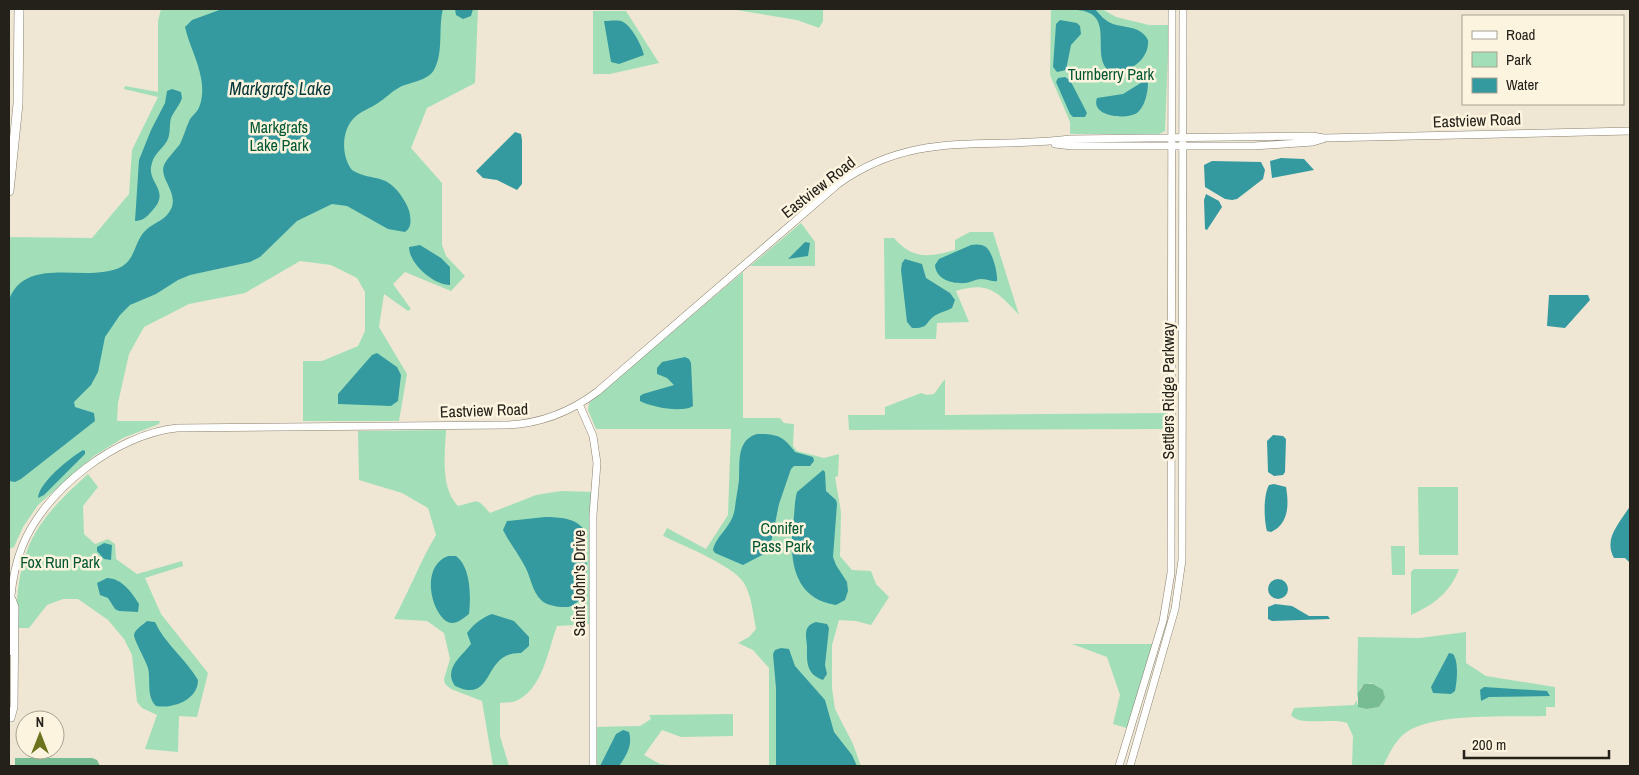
<svg xmlns="http://www.w3.org/2000/svg" width="1639" height="775" font-family="'Archivo Narrow',sans-serif">
	<style>
		.green { fill: #a2dfb9 }
		.forest { fill: #78bc93 }
		.water { fill: #359aa0 }
		.lines { fill: none; stroke-linecap: round; stroke-linejoin: round }
		.minor-casing { stroke: #89816f; stroke-width: 8 }
		.major-casing { stroke: #89816f; stroke-width: 10 }
		.minor { stroke: #fff; stroke-width: 7 }
		.major { stroke: #fff; stroke-width: 9 }
		.labels { text-anchor: middle; dominant-baseline: central; stroke-width: 5; stroke-linejoin: round; paint-order: stroke }
		.park-label { font-size: 16px; fill: #005631; stroke: #fdf4e0 }
		.street-label { font-size: 16px; fill: #24211a; stroke: #fdf4e0 }
		.water-label { font-size: 18px; font-style: italic; fill: #063739; stroke: #fdf4e0 }
	</style>
	<rect width="100%" height="100%" fill="#efe7d3"/>
	<path class="green" d="M 161,9 L 478,9 L 475,83 L 427,108 L 411,148 L 442,183 L 442,245 L 446,256 L 465,276 L 451,291 L 405,272 L 393,284 L 411,309 L 408,311 L 384,294 L 379,327 L 407,374 L 399,421 L 303,421 L 303,361 L 322,361 L 358,346 L 365,331 L 365,292 L 357,278 L 331,265 L 300,261 L 245,293 L 189,304 L 144,327 L 129,354 L 118,403 L 117,421 L 160,421 L 159,424 L 123,438 L 94,456 L 38,505 L 23,527 L 14,547 L 9,549 L 9,237 L 92,238 L 129,194 L 132,150 L 158,97 L 124,89 L 125,86 L 158,92 L 158,21 Z
		M 731,9 L 823,9 L 823,21 L 819,28 L 797,20 Z
		M 1051,9 L 1102,9 L 1116,17 L 1149,25 L 1169,25 L 1165,131 L 1159,134 L 1070,134 L 1070,122 L 1050,75 Z
		M 593,11 L 626,11 L 659,63 L 610,74 L 593,74 Z
		M 801,223 L 815,242 L 815,266 L 750,266 Z
		M 970,232 L 993,232 L 1019,315 C 998,292 988,281 956,291 L 969,322 L 937,323 L 936,339 L 885,339 L 884,238 L 894,238 C 913,260 929,257 955,250 L 955,240 Z
		M 743,272 L 743,418 L 780,418 L 784,423 L 794,424 L 793,446 L 797,451 L 824,458 L 839,454 L 838,476 L 835,477 L 841,512 L 840,556 L 852,570 L 871,571 L 876,584 L 889,597 L 871,625 L 856,621 L 839,620 L 832,645 L 832,688 L 835,709 L 853,744 L 861,766 L 769,766 L 769,668 L 753,650 L 738,643 L 749,637 L 756,629 C 753,614 752,597 744,583 C 734,566 682,545 663,536 L 667,528 L 706,549 L 728,515 L 731,429 L 596,429 L 588,410 L 589,403 Z
		M 945,379 L 945,415 L 1167,413 L 1167,429 L 849,430 L 848,415 L 885,415 L 885,407 L 921,393 L 927,395 L 934,394 Z
		M 446,430 C 445,453 440,488 458,506 C 481,501 475,497 490,513 L 536,495 L 561,491 L 595,492 L 593,624 L 557,626 C 548,650 543,689 516,701 C 511,703 504,702 500,703 L 500,736 L 509,766 L 493,766 L 482,701 L 451,689 L 445,684 L 444,679 L 450,659 L 444,633 L 427,621 L 394,619 C 409,591 420,562 436,535 L 428,508 L 402,493 L 359,480 L 358,431 Z
		M 88,474 L 98,487 L 83,506 L 84,534 L 95,544 L 108,539 L 115,544 L 116,559 L 137,574 L 182,561 L 183,566 L 145,578 L 161,614 L 208,673 L 197,717 L 179,716 L 178,752 L 145,749 L 157,715 L 142,708 L 137,702 L 132,655 L 124,639 L 108,620 L 78,599 L 63,599 L 47,605 L 29,628 L 16,628 C 17,551 31,525 88,474 Z
		M 1418,487 L 1458,487 L 1458,555 L 1419,555 Z
		M 1391,546 L 1405,546 L 1405,575 L 1392,575 Z
		M 1414,569 L 1459,569 C 1450,593 1433,605 1411,615 L 1411,572 Z
		M 1466,632 L 1466,663 L 1486,676 L 1555,687 L 1555,707 L 1546,707 L 1546,716 C 1511,717 1429,712 1404,734 C 1394,742 1389,755 1383,766 L 1352,766 L 1353,736 L 1347,723 C 1333,717 1300,727 1291,715 L 1294,708 L 1354,705 L 1357,700 L 1357,704 L 1367,709 L 1379,707 C 1389,694 1383,690 1371,683 L 1361,687 L 1357,698 L 1358,637 L 1420,638 Z
		M 1072,644 L 1156,644 L 1130,729 L 1113,724 L 1120,695 L 1107,657 Z
		M 733,714 L 733,736 L 681,737 L 662,730 L 644,755 L 660,764 L 678,766 L 593,766 L 593,727 L 640,726 L 651,719 L 649,715 Z"/>
	<path class="forest" d="M 1364,684 L 1373,684 L 1383,690 L 1385,698 L 1379,707 L 1367,709 L 1358,707 L 1358,693 Z
		M 15,758 L 92,758 L 97,760 L 100,766 L 15,766 Z"/>
	<path class="water" d="M 222,9 L 443,9 C 438,27 444,52 434,70 C 427,81 411,82 400,87 C 392,91 386,98 378,103 C 371,108 361,111 355,117 C 341,130 341,156 352,170 C 371,182 384,172 400,194 C 404,200 409,207 410,215 C 411,222 411,228 405,232 L 388,229 L 347,206 L 332,204 L 297,221 L 260,257 L 250,262 L 190,275 L 178,280 L 156,294 L 130,305 L 120,315 L 105,337 L 98,372 L 91,385 L 74,402 L 75,407 L 94,413 L 95,421 L 21,479 L 15,482 L 9,481 L 9,300 C 26,254 87,284 121,267 C 136,259 134,241 146,230 C 152,224 162,221 167,215 C 184,196 158,180 164,165 C 168,157 175,151 180,144 C 184,136 186,127 190,119 C 192,116 195,114 197,111 C 203,102 203,88 201,78 C 198,60 189,45 185,27 L 192,20 Z
		M 455,9 L 473,9 L 471,16 L 463,19 L 456,15 Z
		M 1071,9 L 1095,9 C 1100,15 1105,21 1113,24 C 1126,28 1141,26 1148,40 C 1150,61 1125,77 1107,69 C 1093,55 1111,20 1087,12 C 1082,10 1076,10 1071,9 Z
		M 1060,20 L 1077,23 L 1080,26 L 1081,34 L 1071,45 L 1066,70 L 1057,72 L 1053,67 L 1056,24 Z
		M 604,21 C 609,21 616,20 621,21 C 631,24 642,46 644,55 L 619,64 L 611,62 Z
		M 1065,77 L 1070,80 L 1087,113 L 1085,117 L 1073,117 L 1070,114 L 1056,82 L 1058,78 Z
		M 1144,81 L 1148,83 C 1148,92 1145,107 1137,113 C 1126,120 1090,117 1097,98 L 1123,94 Z
		M 172,89 L 181,92 L 182,98 C 180,105 174,111 171,118 C 169,125 171,134 167,141 C 163,148 154,154 152,163 C 145,183 173,190 151,212 C 147,217 142,221 135,221 L 139,160 L 151,130 L 165,103 L 167,91 Z
		M 515,132 L 521,134 L 522,140 L 522,184 L 517,190 L 497,180 L 483,178 L 476,171 Z
		M 1281,158 L 1304,159 L 1314,170 L 1272,178 L 1270,161 Z
		M 1212,161 L 1261,162 L 1265,170 L 1263,179 L 1237,199 L 1232,200 L 1225,199 L 1205,187 L 1204,165 Z
		M 1206,194 L 1219,201 L 1222,207 L 1207,230 L 1205,229 L 1204,200 Z
		M 805,242 L 810,243 L 808,256 L 788,259 Z
		M 420,245 L 441,258 L 450,267 L 450,285 C 434,285 409,264 409,247 Z
		M 971,245 C 976,244 982,244 986,247 C 993,253 998,274 997,281 C 991,282 987,279 981,279 C 976,279 971,282 966,283 C 953,284 936,280 935,265 L 939,259 Z
		M 905,259 L 922,264 L 926,278 L 950,293 L 955,300 L 952,308 C 947,311 941,312 936,315 C 925,321 930,329 912,328 L 907,322 L 901,270 L 902,263 Z
		M 1549,295 L 1588,295 L 1590,300 L 1565,328 L 1547,326 Z
		M 377,353 L 397,367 L 401,375 L 398,401 L 391,406 L 338,404 L 338,394 L 372,355 Z
		M 685,357 L 689,359 L 691,363 L 693,406 C 683,413 650,407 640,401 L 640,396 L 643,394 L 674,385 L 667,378 L 657,374 L 657,368 L 662,362 Z
		M 757,434 C 778,434 783,436 795,452 L 813,457 L 814,461 L 810,466 L 794,466 L 791,469 L 779,504 L 771,543 L 764,554 L 743,565 L 715,553 L 713,550 C 716,535 733,527 735,507 C 736,498 738,489 739,480 C 740,463 736,440 757,434 Z
		M 1273,435 L 1283,436 L 1286,439 L 1285,472 L 1283,475 L 1274,476 L 1268,472 L 1267,441 Z
		M 83,450 L 85,451 L 85,454 L 44,495 L 38,498 C 39,482 70,458 83,450 Z
		M 823,470 L 825,472 L 826,491 L 836,500 L 837,504 L 833,557 L 836,565 L 847,582 L 848,591 L 845,600 L 836,605 C 793,599 789,559 793,523 C 795,513 794,502 797,492 Z
		M 1274,484 L 1286,487 C 1289,504 1289,524 1271,532 L 1267,531 C 1264,520 1263,496 1269,485 Z
		M 1630,506 L 1630,561 L 1629,562 L 1625,558 L 1614,558 C 1603,538 1620,523 1630,506 Z
		M 545,517 C 558,517 579,518 585,532 C 586,552 594,608 564,607 C 557,607 547,605 542,601 C 531,591 531,575 523,563 C 517,552 509,542 503,530 L 507,521 Z
		M 104,543 L 112,545 L 111,560 L 104,559 L 97,551 L 97,547 Z
		M 448,556 L 456,556 C 471,567 471,597 469,614 C 464,618 458,623 452,623 C 434,622 417,568 448,556 Z
		M 107,578 C 121,578 132,592 139,604 L 138,612 L 119,611 L 115,609 L 108,598 L 100,595 L 97,583 Z
		M1268 589a10 10 0 1 1 20 0a10 10 0 1 1-20 0Z
		M 1275,604 L 1292,606 L 1309,616 L 1328,616 L 1330,619 L 1272,621 L 1268,619 L 1268,607 Z
		M 492,614 L 514,621 L 529,637 L 529,646 L 521,653 C 481,652 496,705 455,686 C 443,669 461,657 471,644 L 467,633 C 474,624 481,618 492,614 Z
		M 147,621 L 155,622 C 165,644 186,659 198,680 C 198,700 173,709 156,706 C 146,696 151,680 148,668 C 146,661 134,640 134,635 C 135,629 143,625 147,621 Z
		M 816,622 L 827,624 L 829,628 L 825,665 L 827,674 L 823,680 C 805,674 807,660 807,646 C 806,635 803,626 816,622 Z
		M 781,648 L 789,649 L 795,666 L 825,700 L 834,732 L 852,755 L 857,766 L 776,766 L 776,688 L 773,654 L 775,650 Z
		M 1449,653 L 1453,654 C 1459,662 1457,681 1455,691 L 1451,694 L 1433,693 L 1431,687 Z
		M 1484,687 L 1547,691 L 1550,696 L 1489,697 L 1481,701 L 1480,690 Z
		M 623,730 L 629,732 C 633,745 626,756 619,766 L 600,766 L 616,734 Z"/>
	<g class="lines">
		<g class="minor-casing">
			<path id="minor" d="M 1055,144 L 1072,146 L 1254,146 L 1313,142 L 1323,139
				M 579,404 L 593,436 L 597,463 L 593,515 L 593,766
				M 9,652 C 9,617 9,580 22,547 C 44,490 117,434 177,428 L 506,425 C 540,424 570,412 597,392 L 838,184 C 915,129 985,150 1070,139 L 1312,136 L 1324,138 L 1630,131
				M 11,718 L 14,707 L 15,607 L 12,599
				M 1119,766 L 1163,621 L 1171,573 L 1172,9
				M 1130,766 L 1175,609 L 1182,560 L 1183,9"/>
		</g>
		<g class="major-casing">
			<path id="major" d="M 9,191 L 18,104 L 19,9"/>
		</g>
		<use href="#minor" class="minor"/>
		<use href="#major" class="major"/>
	</g>
	<g class="labels">
		<g class="park-label">
			<text x="1111" y="74">Turnberry Park</text>
			<text x="279" y="127">Markgrafs<tspan x="279" dy="18">Lake Park</tspan></text>
			<text x="782" y="528">Conifer<tspan x="782" dy="18">Pass Park</tspan></text>
			<text x="60" y="562">Fox Run Park</text>
		</g>
		<g class="street-label">
			<text transform="translate(1477 120) rotate(-2)">Eastview Road</text>
			<text transform="translate(818 187) rotate(-38)">Eastview Road</text>
			<text transform="translate(1168 391) rotate(-90)">Settlers Ridge Parkway</text>
			<text transform="translate(484 410) rotate(-2)">Eastview Road</text>
			<text transform="translate(579 583) rotate(-90)">Saint John's Drive</text>
		</g>
		<g class="water-label">
			<text x="280" y="88">Markgrafs Lake</text>
		</g>
	</g>
	<rect width="1639" height="775" fill="none" stroke="#24211a" stroke-width="20"/>
	<rect x="1462" y="15" width="162" height="90" fill="#fdf4e0" stroke="#a6a091"/>
	<rect x="1472" y="31" width="25" height="8" fill="#ffffff" stroke="#a6a091"/>
	<text x="1506" y="40" font-size="15" fill="#24211a">Road</text>
	<rect x="1472" y="52" width="25" height="15" fill="#a2dfb9" stroke="#a6a091"/>
	<text x="1506" y="65" font-size="15" fill="#24211a">Park</text>
	<rect x="1472" y="78" width="25" height="15" fill="#359aa0" stroke="#a6a091"/>
	<text x="1506" y="90" font-size="15" fill="#24211a">Water</text>
	<g transform="translate(40 735)"><circle r="24" fill="#fdf4e0" stroke="#a6a091"/>
	<path d="M0-4L9 19L0 12L-9 19Z" fill="#6d731b"/>
	<text y="-8" font-size="14" font-weight="bold" text-anchor="middle" fill="#24211a">N</text>
	</g>
	<path d="M1464 750v8h145v-8" fill="none" stroke="#24211a" stroke-width="2.5"/>
	<text x="1472" y="750" font-size="15" fill="#24211a" stroke="#fdf4e0" stroke-width="4" paint-order="stroke">200 m</text>
</svg>
